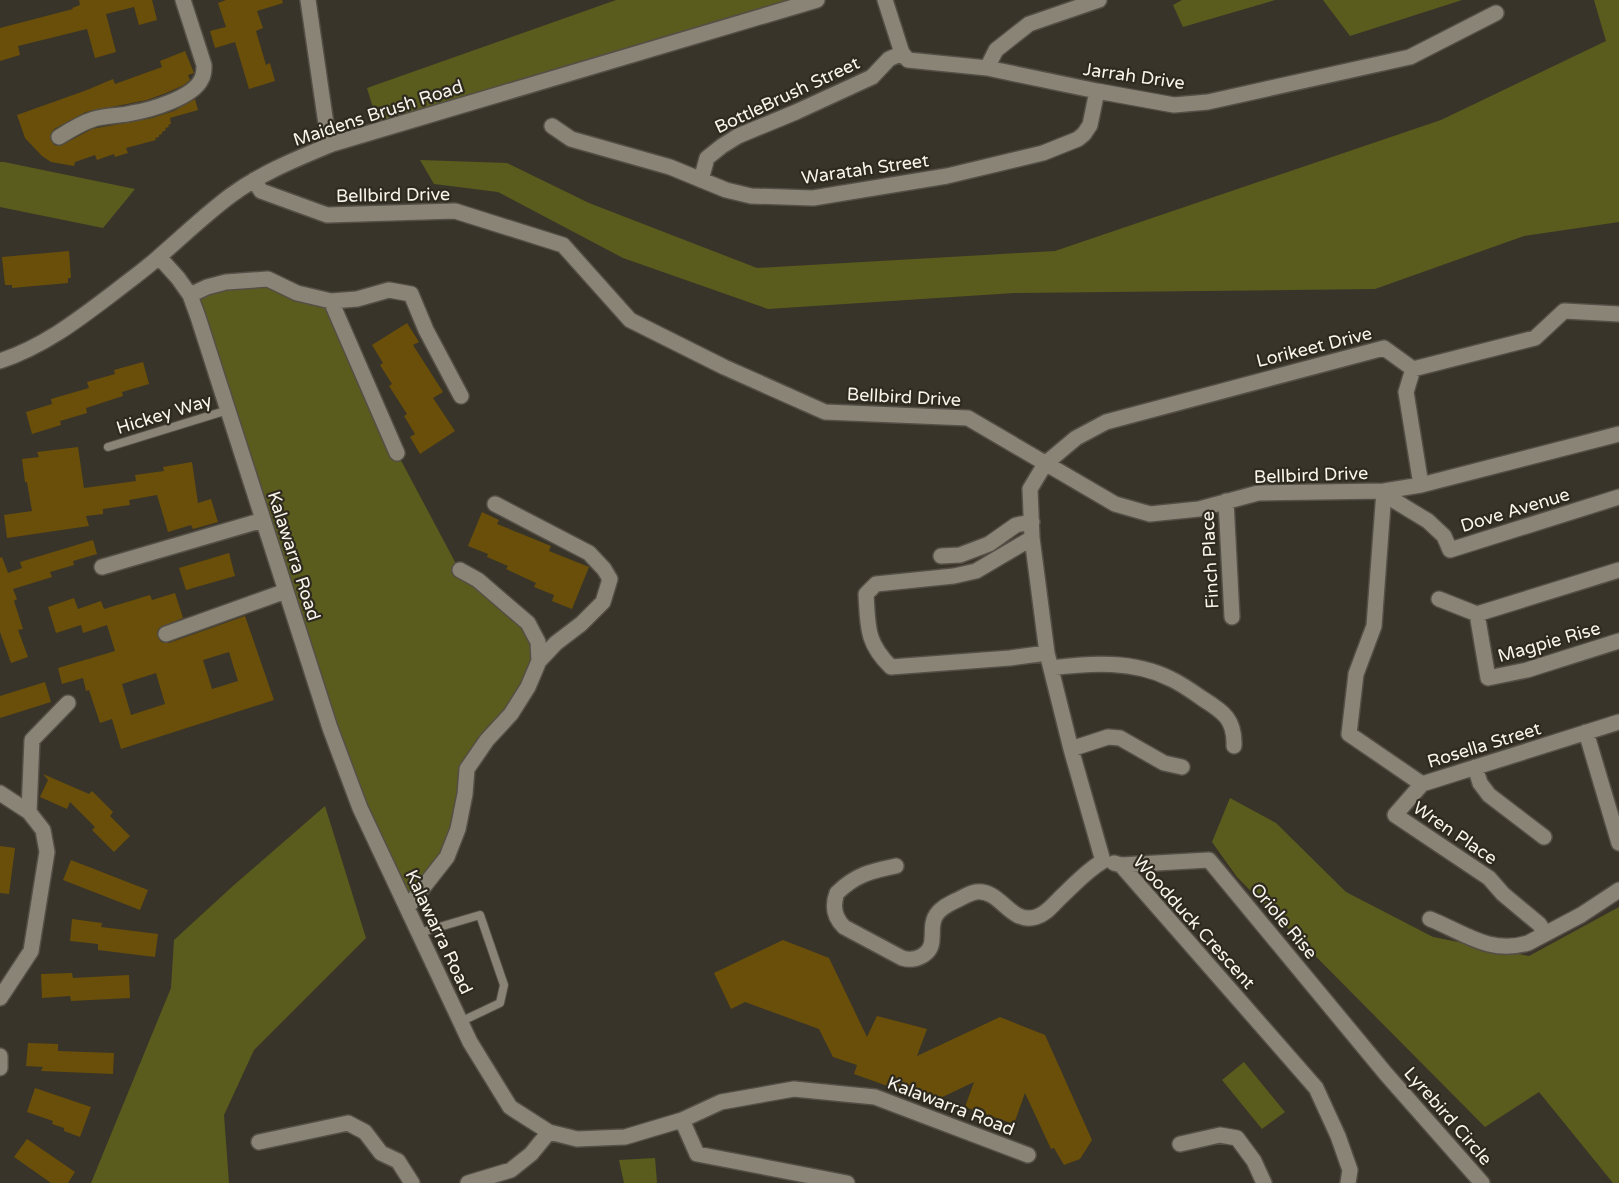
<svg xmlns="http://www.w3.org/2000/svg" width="1619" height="1183" font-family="'Varela Round',sans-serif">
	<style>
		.green { fill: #5a5c1d }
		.building { fill: #694f09; fill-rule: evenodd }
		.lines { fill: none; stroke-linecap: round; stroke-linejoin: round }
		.lane-casing { stroke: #544f46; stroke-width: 10 }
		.street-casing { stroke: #544f46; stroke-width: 18 }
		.lane { stroke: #8a8477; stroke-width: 8 }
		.street { stroke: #8a8477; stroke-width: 15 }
		.labels { text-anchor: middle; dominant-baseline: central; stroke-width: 4.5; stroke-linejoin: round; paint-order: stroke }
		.street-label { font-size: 18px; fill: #f8f5ed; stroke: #2f2a1f }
	</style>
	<rect width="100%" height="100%" fill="#393429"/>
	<path class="green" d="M 616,0 L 814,0 L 379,128 L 367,88 Z
		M 1182,0 L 1275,0 L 1183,27 L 1173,5 Z
		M 1323,0 L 1462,0 L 1350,36 Z
		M 1594,0 L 1619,0 L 1619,222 L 1524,236 L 1375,289 L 1014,293 L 768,309 L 623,258 L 498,192 L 434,184 L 420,160 L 507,163 L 589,203 L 757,268 L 1055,251 L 1441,120 L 1606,41 Z
		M 0,162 L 4,162 L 135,189 L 103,228 L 0,207 Z
		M 268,279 L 331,301 L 397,453 L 462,575 L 528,623 L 539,661 L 467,769 L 458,829 L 407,908 L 360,808 L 190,295 Z
		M 1230,798 L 1276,823 L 1346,892 L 1433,937 L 1529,956 L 1619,907 L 1619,1183 L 1613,1183 L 1539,1092 L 1485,1127 L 1237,877 L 1212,842 Z
		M 325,806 L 366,938 L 254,1050 L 224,1115 L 229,1183 L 91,1183 L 171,988 L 174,940 L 234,885 Z
		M 1244,1062 L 1285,1112 L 1262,1129 L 1222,1080 Z
		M 655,1158 L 657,1183 L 624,1183 L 619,1160 Z"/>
	<path class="building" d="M 79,0 L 152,0 L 157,20 L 139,25 L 134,7 L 106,14 L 116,52 L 95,58 L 87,29 L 18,46 L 20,55 L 0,61 L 0,28 L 73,9 L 72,8 L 80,5 Z
		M 226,0 L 282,0 L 283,3 L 257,11 L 263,28 L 256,31 L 266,65 L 270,63 L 275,81 L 249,89 L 235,42 L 215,48 L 210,31 L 226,27 L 218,3 Z
		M 185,51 L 194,73 L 188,75 L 190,80 L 184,85 L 166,93 L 147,100 L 86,112 L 54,129 L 50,137 L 54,145 L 60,146 L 92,129 L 152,118 L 174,111 L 195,99 L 198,110 L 170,118 L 171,124 L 168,125 L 169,127 L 165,128 L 166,130 L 162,132 L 162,134 L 159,135 L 159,137 L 155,138 L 156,140 L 126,148 L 128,153 L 115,157 L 114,154 L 97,160 L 95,155 L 75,162 L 74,166 L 51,162 L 42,156 L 25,138 L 17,115 L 87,90 L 113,79 L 115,84 L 162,67 L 160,61 Z
		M 69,251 L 71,278 L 68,278 L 68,283 L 12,288 L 12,285 L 5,285 L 2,257 Z
		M 407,323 L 419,342 L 413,345 L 443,392 L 433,398 L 455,431 L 420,454 L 410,437 L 415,434 L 404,416 L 407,414 L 389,386 L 392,384 L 380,365 L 383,363 L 372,345 Z
		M 143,362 L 149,384 L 122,392 L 123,396 L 86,408 L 87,413 L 60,421 L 61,425 L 32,434 L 26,412 L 52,404 L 51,399 L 89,388 L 87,382 L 115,374 L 114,370 Z
		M 78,447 L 84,488 L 136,481 L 135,475 L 164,471 L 163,467 L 192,462 L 198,503 L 211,499 L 218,522 L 193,529 L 191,525 L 168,532 L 157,495 L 129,500 L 130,505 L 103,509 L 103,514 L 86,516 L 89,526 L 7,538 L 4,515 L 32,511 L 27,482 L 25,482 L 22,459 L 39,457 L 37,452 Z
		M 482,512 L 499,520 L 497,524 L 551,546 L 549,551 L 589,567 L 572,609 L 552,601 L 554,595 L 534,587 L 536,583 L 506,569 L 508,566 L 487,557 L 488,554 L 468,546 Z
		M 93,540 L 97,554 L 73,561 L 74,565 L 50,572 L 52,577 L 13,589 L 17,599 L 14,601 L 23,629 L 18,630 L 28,657 L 11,663 L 0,632 L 0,558 L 2,557 L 8,573 L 22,568 L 20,562 Z
		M 229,553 L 235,576 L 186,590 L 179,568 Z
		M 175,593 L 183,618 L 159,628 L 157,633 L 160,641 L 164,643 L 169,643 L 245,616 L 274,700 L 121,749 L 112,719 L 100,723 L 89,690 L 86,691 L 83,678 L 62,684 L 58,668 L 115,651 L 107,625 L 83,633 L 81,625 L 56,633 L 48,607 L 74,598 L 78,609 L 101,601 L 104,609 L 150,595 L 152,600 ZM 229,652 L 238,681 L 212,689 L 203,660 ZM 156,673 L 165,704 L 131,715 L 122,684 Z
		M 45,682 L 51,702 L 0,718 L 0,696 Z
		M 43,774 L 89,794 L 92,791 L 113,812 L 110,816 L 130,836 L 114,852 L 92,830 L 95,827 L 70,802 L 67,809 L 40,797 L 48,780 Z
		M 0,846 L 15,848 L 9,894 L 0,893 Z
		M 71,860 L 148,890 L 140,910 L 63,880 Z
		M 72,919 L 102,923 L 101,927 L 158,934 L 155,957 L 98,950 L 98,944 L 70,941 Z
		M 783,940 L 829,958 L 867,1037 L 877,1016 L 927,1029 L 917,1056 L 1000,1017 L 1045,1035 L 1092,1140 L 1080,1159 L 1064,1165 L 1054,1148 L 1051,1149 L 1025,1093 L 1014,1124 L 965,1107 L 974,1082 L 932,1102 L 854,1074 L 857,1065 L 833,1057 L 819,1029 L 745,1002 L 731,1009 L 714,973 Z
		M 72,973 L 73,978 L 129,975 L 130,998 L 71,1001 L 70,996 L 42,998 L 41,974 Z
		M 28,1043 L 58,1044 L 58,1051 L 114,1053 L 113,1074 L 41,1071 L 43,1067 L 26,1066 Z
		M 35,1088 L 91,1107 L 80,1137 L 64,1131 L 64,1128 L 52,1124 L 53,1121 L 27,1112 Z
		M 27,1139 L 75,1172 L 68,1183 L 51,1183 L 14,1157 Z"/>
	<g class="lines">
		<g class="lane-casing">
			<path id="lane" d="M 108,447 L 228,410
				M 419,933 L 480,915 L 504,985 L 500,1003 L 460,1022"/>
		</g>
		<g class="street-casing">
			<path id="street" d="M 308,0 L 326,124 L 332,144
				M 885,0 L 902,53 L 908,60 L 987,68 L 1097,91 L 1174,105 L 1208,102 L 1410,57 L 1496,13
				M 987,68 L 996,50 L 1029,24 L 1099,0
				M 552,126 L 571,139 L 670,167 L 726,190 L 751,196 L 813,198 L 947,176 L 1043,153 L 1078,139 L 1084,134 L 1090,125 L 1097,91
				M 59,137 C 70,130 81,123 94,119 C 106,115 120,116 132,113 C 150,110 192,98 201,80 C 204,75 204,71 204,65 L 183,0
				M 254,180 L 261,191 L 327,215 L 455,211 L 563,245 L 630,320 L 724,367 L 825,412 L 968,418 L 1115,504 L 1150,514 L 1199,509 L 1258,493 L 1384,491 L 1421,485 L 1619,434
				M 701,180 L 707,158 L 722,146 L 738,136 L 796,112 L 872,77 L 889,59 L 902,53
				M 159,257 L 178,278 L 190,295 L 198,317 L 330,728 L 360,808 L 470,1042 L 510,1107 L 549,1132 L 577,1139 L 625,1137 L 682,1120 L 721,1102 L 794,1089 L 875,1097 L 1028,1155
				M 190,295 L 207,287 L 226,282 L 268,279 L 297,293 L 331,301 L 357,299 L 389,290 L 411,294 L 426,330 L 461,396
				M 331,301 L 397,453
				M 0,361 C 45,346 79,319 116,291 C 131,279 147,268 161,255 C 184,235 206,214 230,196 C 261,173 296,159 332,144 L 817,0
				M 1413,369 L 1406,392 L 1421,485
				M 1392,490 L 1392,494 L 1395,501 L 1428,521 L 1444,536 L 1450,550 L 1619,497
				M 1384,491 L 1374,626 L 1356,674 L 1349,734 L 1422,784 L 1619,722
				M 1226,501 L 1232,617
				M 495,504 L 589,553 L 604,569 L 610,579 L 603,602 L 581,624 L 556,643 L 539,661
				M 1032,538 L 976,571 L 954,576 L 876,584 L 866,594 C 868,626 866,643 891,667 L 1010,658 L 1047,653
				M 941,556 L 960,555 L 989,544 L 1016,525 L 1032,522
				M 102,567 L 263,520
				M 1619,570 L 1477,614 L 1488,678 L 1527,670 L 1619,641
				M 1439,599 L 1477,614
				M 166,634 L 286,591
				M 1051,668 C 1090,663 1134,660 1171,679 C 1182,684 1193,692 1203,699 C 1224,712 1235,720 1234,746
				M 1586,732 L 1619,843
				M 1071,749 L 1108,737 L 1120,738 L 1164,763 L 1182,767
				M 1475,767 L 1480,783 L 1489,795 L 1544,837
				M 1422,784 L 1395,815 L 1489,878 L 1503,894 L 1539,924 L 1545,933
				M 0,793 L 29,812
				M 1103,861 L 1071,749 L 1047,653 L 1032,538 L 1030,489 L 1045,464 L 1076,438 L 1106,422 L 1384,348 L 1413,369 L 1535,338 L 1564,311 L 1619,314
				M 1114,863 L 1121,865 L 1316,1088 L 1338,1136 L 1350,1170 L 1348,1183
				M 1121,865 L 1209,860 L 1386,1074 L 1482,1183
				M 896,866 C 871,871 855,875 837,893 C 832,906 834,917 844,927 L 902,958 C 915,962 932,955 932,939 C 933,931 931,925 935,917 C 939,909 947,905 955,901 C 962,898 969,893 976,892 C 1001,889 1010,925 1036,917 C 1046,914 1053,905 1060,898 C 1074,885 1086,871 1103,861
				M 407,908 L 447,857 L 458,829 L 465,794 L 467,769 L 487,740 L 511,714 L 528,687 L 539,661 L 538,642 L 528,623 L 478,580 L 460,570
				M 1430,919 C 1463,932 1490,955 1528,943 L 1581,915 L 1619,890
				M 0,998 L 31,951 L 47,852 L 43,830 L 29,812 L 32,740 L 68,703
				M 0,1056 L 0,1068
				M 682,1120 L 697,1154 L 847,1183
				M 259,1142 L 348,1123 L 365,1132 L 381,1153 L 398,1161 L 412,1183
				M 1180,1144 L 1220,1135 L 1237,1138 L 1254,1161 L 1264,1183
				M 468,1183 L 511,1170 L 531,1154 L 549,1132"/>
		</g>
		<use href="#lane" class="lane"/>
		<use href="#street" class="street"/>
	</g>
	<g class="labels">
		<g class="street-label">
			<text transform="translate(1134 76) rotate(8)">Jarrah Drive</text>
			<text transform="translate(787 95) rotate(-25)">BottleBrush Street</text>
			<text transform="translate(378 113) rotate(-18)">Maidens Brush Road</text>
			<text transform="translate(865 169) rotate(-8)">Waratah Street</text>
			<text transform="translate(393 195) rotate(-1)">Bellbird Drive</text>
			<text transform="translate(1314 347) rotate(-14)">Lorikeet Drive</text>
			<text transform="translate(904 397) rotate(3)">Bellbird Drive</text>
			<text transform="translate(164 414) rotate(-17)">Hickey Way</text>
			<text transform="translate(1311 475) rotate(-2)">Bellbird Drive</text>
			<text transform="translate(1515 510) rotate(-17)">Dove Avenue</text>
			<text transform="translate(294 556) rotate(72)">Kalawarra Road</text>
			<text transform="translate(1210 560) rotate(-93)">Finch Place</text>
			<text transform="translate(1549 642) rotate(-16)">Magpie Rise</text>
			<text transform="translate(1484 745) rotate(-17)">Rosella Street</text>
			<text transform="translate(1455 833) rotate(34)">Wren Place</text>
			<text transform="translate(1284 921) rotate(50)">Oriole Rise</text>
			<text transform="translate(1194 922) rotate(48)">Woodduck Crescent</text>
			<text transform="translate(439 932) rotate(65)">Kalawarra Road</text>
			<text transform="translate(951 1106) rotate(21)">Kalawarra Road</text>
			<text transform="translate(1448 1116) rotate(49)">Lyrebird Circle</text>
		</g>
	</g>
</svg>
